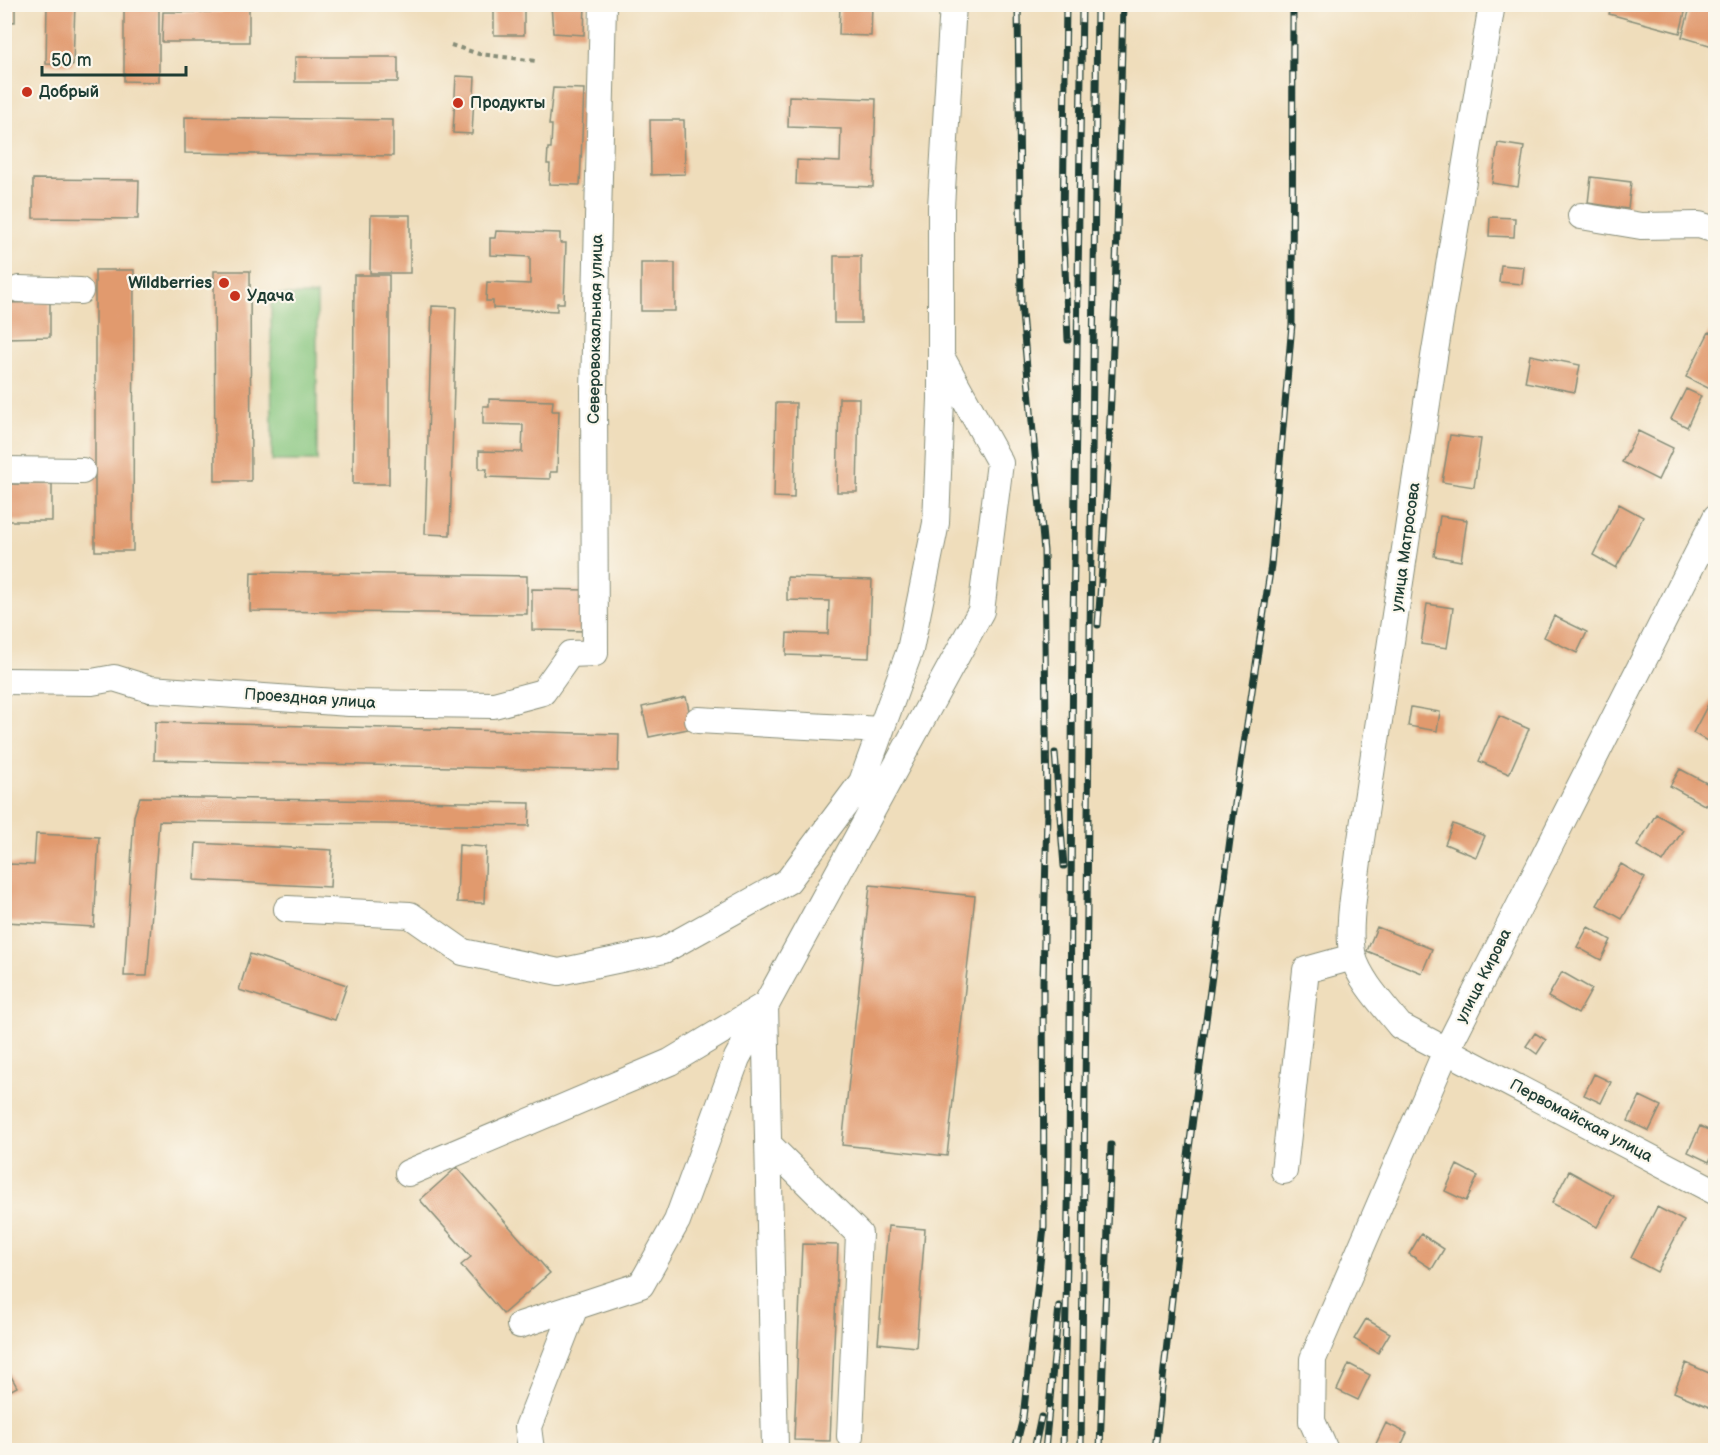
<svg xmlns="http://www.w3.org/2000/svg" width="1720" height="1455" font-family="'Balsamiq Sans',sans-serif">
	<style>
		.green { fill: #84c57d; stroke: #528158; stroke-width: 1.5 }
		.building { fill: #e19a6e }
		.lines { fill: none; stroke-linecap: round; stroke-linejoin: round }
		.minor-casing { stroke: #878d78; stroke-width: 28 }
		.path { stroke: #878d78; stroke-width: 4; stroke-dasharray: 4.5 4.5; stroke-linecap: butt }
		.minor { stroke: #fff; stroke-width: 26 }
		.rail-casing { stroke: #1f3d34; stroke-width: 7 }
		.rail { stroke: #fbf7ec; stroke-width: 4.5; stroke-dasharray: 14; stroke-linecap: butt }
		.poi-dot { fill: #c8321e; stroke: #fbf7ec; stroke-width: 2 }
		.labels { text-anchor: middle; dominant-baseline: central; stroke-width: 4.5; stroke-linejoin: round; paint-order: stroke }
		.poi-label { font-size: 16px; font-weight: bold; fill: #1f3d34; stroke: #fbf7ec; text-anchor: start }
		.street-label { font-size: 16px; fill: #1f3d34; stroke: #fbf7ec }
	</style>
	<rect width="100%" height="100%" fill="#fbf7ec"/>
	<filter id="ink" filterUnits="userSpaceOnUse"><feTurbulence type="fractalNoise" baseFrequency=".0167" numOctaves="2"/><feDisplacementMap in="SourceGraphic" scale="12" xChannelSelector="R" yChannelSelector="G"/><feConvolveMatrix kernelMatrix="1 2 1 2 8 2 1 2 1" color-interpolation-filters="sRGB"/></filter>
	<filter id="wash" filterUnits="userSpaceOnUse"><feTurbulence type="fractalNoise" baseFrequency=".008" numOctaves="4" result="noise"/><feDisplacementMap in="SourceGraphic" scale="24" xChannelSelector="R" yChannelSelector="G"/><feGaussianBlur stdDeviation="1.35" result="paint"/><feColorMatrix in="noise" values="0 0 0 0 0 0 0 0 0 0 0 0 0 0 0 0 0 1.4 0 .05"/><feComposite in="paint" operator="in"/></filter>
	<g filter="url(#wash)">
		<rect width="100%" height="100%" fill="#efddbb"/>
		<path class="green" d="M 271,295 L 317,295 L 317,461 L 272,461 Z"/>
		<g id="blocks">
			<path class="building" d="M 4,4 L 15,4 L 15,22 L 4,21 Z
				M 47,4 L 75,4 L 73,65 L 46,64 Z
				M 124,4 L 159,4 L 159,82 L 124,81 Z
				M 222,4 L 249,4 L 249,42 L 162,42 L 163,12 L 222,12 Z
				M 406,4 L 441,4 L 441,9 L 406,7 Z
				M 494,4 L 524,4 L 524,35 L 494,35 Z
				M 551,4 L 585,4 L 584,35 L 553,33 Z
				M 840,4 L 872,4 L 871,36 L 839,35 Z
				M 1612,4 L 1687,4 L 1680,33 L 1609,14 Z
				M 1691,4 L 1716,4 L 1716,47 L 1682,37 Z
				M 295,57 L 398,57 L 398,82 L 295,82 Z
				M 456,76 L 475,77 L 472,134 L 453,133 Z
				M 553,88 L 584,89 L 580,185 L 549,184 L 550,164 L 547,164 L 548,148 L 551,148 L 552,125 L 549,125 Z
				M 789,96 L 876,99 L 873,187 L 796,184 L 797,160 L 840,162 L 841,129 L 788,127 Z
				M 185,117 L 393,120 L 393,156 L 185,153 Z
				M 650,120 L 684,120 L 685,174 L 651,175 Z
				M 1498,143 L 1524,147 L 1518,187 L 1492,183 Z
				M 1591,177 L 1631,182 L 1628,209 L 1588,203 Z
				M 33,179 L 139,180 L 138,219 L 33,218 Z
				M 371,215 L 410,215 L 410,273 L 370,273 Z
				M 1490,217 L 1515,218 L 1514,237 L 1489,236 Z
				M 496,231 L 560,233 L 560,243 L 566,243 L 564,303 L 557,303 L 557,311 L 493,308 L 493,301 L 486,301 L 487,282 L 530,284 L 530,257 L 490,255 L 490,238 L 495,238 Z
				M 834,256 L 861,256 L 861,323 L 834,323 Z
				M 641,263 L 675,263 L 675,311 L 641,311 Z
				M 1501,265 L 1524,267 L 1522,284 L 1499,282 Z
				M 95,270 L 134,270 L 133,551 L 95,551 Z
				M 214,271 L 250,271 L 251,481 L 215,481 Z
				M 354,275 L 389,275 L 389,484 L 353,484 Z
				M 50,302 L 50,337 L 4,338 L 4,303 Z
				M 432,306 L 456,307 L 450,535 L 425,534 Z
				M 1709,332 L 1716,336 L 1716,379 L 1710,389 L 1686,377 Z
				M 1530,355 L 1580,365 L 1575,392 L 1525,382 Z
				M 1686,389 L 1701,396 L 1687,427 L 1671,419 Z
				M 839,398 L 859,398 L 857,492 L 837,492 Z
				M 489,399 L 553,401 L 552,411 L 559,411 L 557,472 L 550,472 L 550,479 L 486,477 L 487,469 L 479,469 L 479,451 L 522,452 L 523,425 L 483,424 L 483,406 L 489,406 Z
				M 776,403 L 796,403 L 794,498 L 774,497 Z
				M 1638,431 L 1673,448 L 1658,480 L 1622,462 Z
				M 1450,435 L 1481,439 L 1474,487 L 1442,482 Z
				M 4,484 L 52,484 L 52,521 L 4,521 Z
				M 1619,504 L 1643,517 L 1616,568 L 1593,555 Z
				M 1440,516 L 1467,520 L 1461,561 L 1434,556 Z
				M 251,572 L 527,576 L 527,614 L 250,611 Z
				M 787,577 L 872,580 L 869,658 L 786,655 L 787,633 L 828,634 L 829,601 L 787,600 Z
				M 532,589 L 588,590 L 587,631 L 532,630 Z
				M 1427,604 L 1453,608 L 1447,648 L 1421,644 Z
				M 1554,616 L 1587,632 L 1577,653 L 1544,637 Z
				M 1713,695 L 1716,696 L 1716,746 L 1693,733 Z
				M 686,697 L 693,728 L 649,737 L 642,707 Z
				M 1411,707 L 1440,712 L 1437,731 L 1408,726 Z
				M 1499,716 L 1529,729 L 1509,774 L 1479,761 Z
				M 155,722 L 619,734 L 618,771 L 154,760 Z
				M 1680,769 L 1716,788 L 1706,806 L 1670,786 Z
				M 140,797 L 530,803 L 529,826 L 159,821 L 147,976 L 124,976 L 134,816 Z
				M 1656,814 L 1683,830 L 1663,862 L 1637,846 Z
				M 1453,824 L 1485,836 L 1476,857 L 1445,844 Z
				M 36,834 L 99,837 L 94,927 L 5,922 L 8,864 L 34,865 Z
				M 196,843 L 332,850 L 330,887 L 194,880 Z
				M 459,845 L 486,847 L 484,903 L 457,902 Z
				M 1621,864 L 1645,878 L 1622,919 L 1597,905 Z
				M 870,885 L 975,896 L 947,1156 L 842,1145 Z
				M 1377,927 L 1432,949 L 1422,973 L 1367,951 Z
				M 1588,927 L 1611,940 L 1601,960 L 1577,947 Z
				M 250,954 L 347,985 L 335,1020 L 239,990 Z
				M 1562,972 L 1592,989 L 1578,1014 L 1548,997 Z
				M 1535,1033 L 1546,1040 L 1537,1054 L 1526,1046 Z
				M 1594,1074 L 1611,1082 L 1601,1103 L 1584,1095 Z
				M 1640,1096 L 1661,1106 L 1649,1131 L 1628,1121 Z
				M 1700,1126 L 1716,1134 L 1716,1147 L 1709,1162 L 1688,1152 Z
				M 1457,1165 L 1478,1176 L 1466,1201 L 1445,1191 Z
				M 457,1167 L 550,1273 L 503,1314 L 461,1265 L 471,1257 L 420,1200 Z
				M 1569,1171 L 1614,1196 L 1597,1227 L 1552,1203 Z
				M 1657,1207 L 1684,1221 L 1657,1272 L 1631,1258 Z
				M 888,1226 L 925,1229 L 916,1347 L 878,1343 Z
				M 1421,1234 L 1444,1249 L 1432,1269 L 1409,1254 Z
				M 802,1244 L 838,1245 L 830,1441 L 794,1440 Z
				M 1366,1319 L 1390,1333 L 1378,1353 L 1354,1339 Z
				M 1686,1363 L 1716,1376 L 1716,1410 L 1674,1392 Z
				M 4,1364 L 17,1387 L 4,1394 Z
				M 1349,1364 L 1370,1375 L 1358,1400 L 1337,1390 Z
				M 1386,1423 L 1407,1433 L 1399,1450 L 1374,1448 Z"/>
		</g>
	</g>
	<g filter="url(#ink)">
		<use href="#blocks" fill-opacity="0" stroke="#878d78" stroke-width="1.5"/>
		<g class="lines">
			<g class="minor-casing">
				<path id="minor" d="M 1492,4 L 1434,357 L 1359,853 C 1356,881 1346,930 1353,956 C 1359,980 1385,1007 1400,1026 L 1716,1192
					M 1581,216 L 1641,226 L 1699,225 L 1716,230
					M 19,289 L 80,291
					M 4,470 L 82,471
					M 4,681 L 92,682 L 114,678 L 150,689 L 349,703 L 494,705 L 543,692 L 570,654 L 595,653 L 594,391 L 603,4
					M 698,720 L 881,730
					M 287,909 L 410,915 L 463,952 L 559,972 L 664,950 L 788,881 L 862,782 L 910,650 L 936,523 L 941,399 L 941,207 L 953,4
					M 768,1144 L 859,1234 L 850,1436
					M 1284,1171 L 1306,970 L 1353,957
					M 408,1173 L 670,1062 L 765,1005 L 775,1447
					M 520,1325 L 641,1285 L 677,1221 L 737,1058 L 981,611 L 1000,463 L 943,360
					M 531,1450 L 528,1427 L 575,1307
					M 1325,1450 L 1312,1421 L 1313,1359 L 1446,1051 L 1716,517"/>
			</g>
			<path class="path" d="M 451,45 L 479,54 L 537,61"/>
			<use href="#minor" class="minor"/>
			<g class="rail-casing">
				<path id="rail" d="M 1066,4 L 1063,220 L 1068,340
					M 1098,625 C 1113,419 1118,211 1123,4
					M 1055,753 L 1064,866
					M 1015,1450 L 1023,1418 L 1044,1227 L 1043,981 L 1047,811 L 1044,551 L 1021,303 L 1018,4
					M 1034,1450 L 1041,1417
					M 1045,1450 L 1059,1306
					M 1063,1450 L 1069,1161 L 1073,628 L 1082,4
					M 1081,1450 L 1097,4
					M 1100,1450 L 1111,1145
					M 1155,1450 L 1188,1156 L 1233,817 L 1271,565 L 1292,324 L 1293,4"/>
			</g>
			<use href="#rail" class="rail"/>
		</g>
	</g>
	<g class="poi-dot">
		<circle cx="27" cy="92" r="6"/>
		<circle cx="458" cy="103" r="6"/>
		<circle cx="224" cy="283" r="6"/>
		<circle cx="235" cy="296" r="6"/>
	</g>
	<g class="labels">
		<g class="poi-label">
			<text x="39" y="92">Добрый</text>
			<text x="470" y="103">Продукты</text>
			<text x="212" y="283" text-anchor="end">Wildberries</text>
			<text x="247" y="296">Удача</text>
		</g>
		<g class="street-label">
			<text transform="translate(596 329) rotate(-89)">Северовокзальная улица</text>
			<text transform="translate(1406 547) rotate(-82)">улица Матросова</text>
			<text transform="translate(310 699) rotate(4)">Проездная улица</text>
			<text transform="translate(1484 976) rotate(-63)">улица Кирова</text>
			<text transform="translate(1581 1121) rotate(28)">Первомайская улица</text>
		</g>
	</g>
	<rect width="1720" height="1455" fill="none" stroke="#fbf7ec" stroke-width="24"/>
	<path d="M42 66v9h144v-9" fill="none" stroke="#1f3d34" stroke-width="3"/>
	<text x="51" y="66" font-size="18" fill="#1f3d34" stroke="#fbf7ec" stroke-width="4.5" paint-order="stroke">50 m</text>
</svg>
